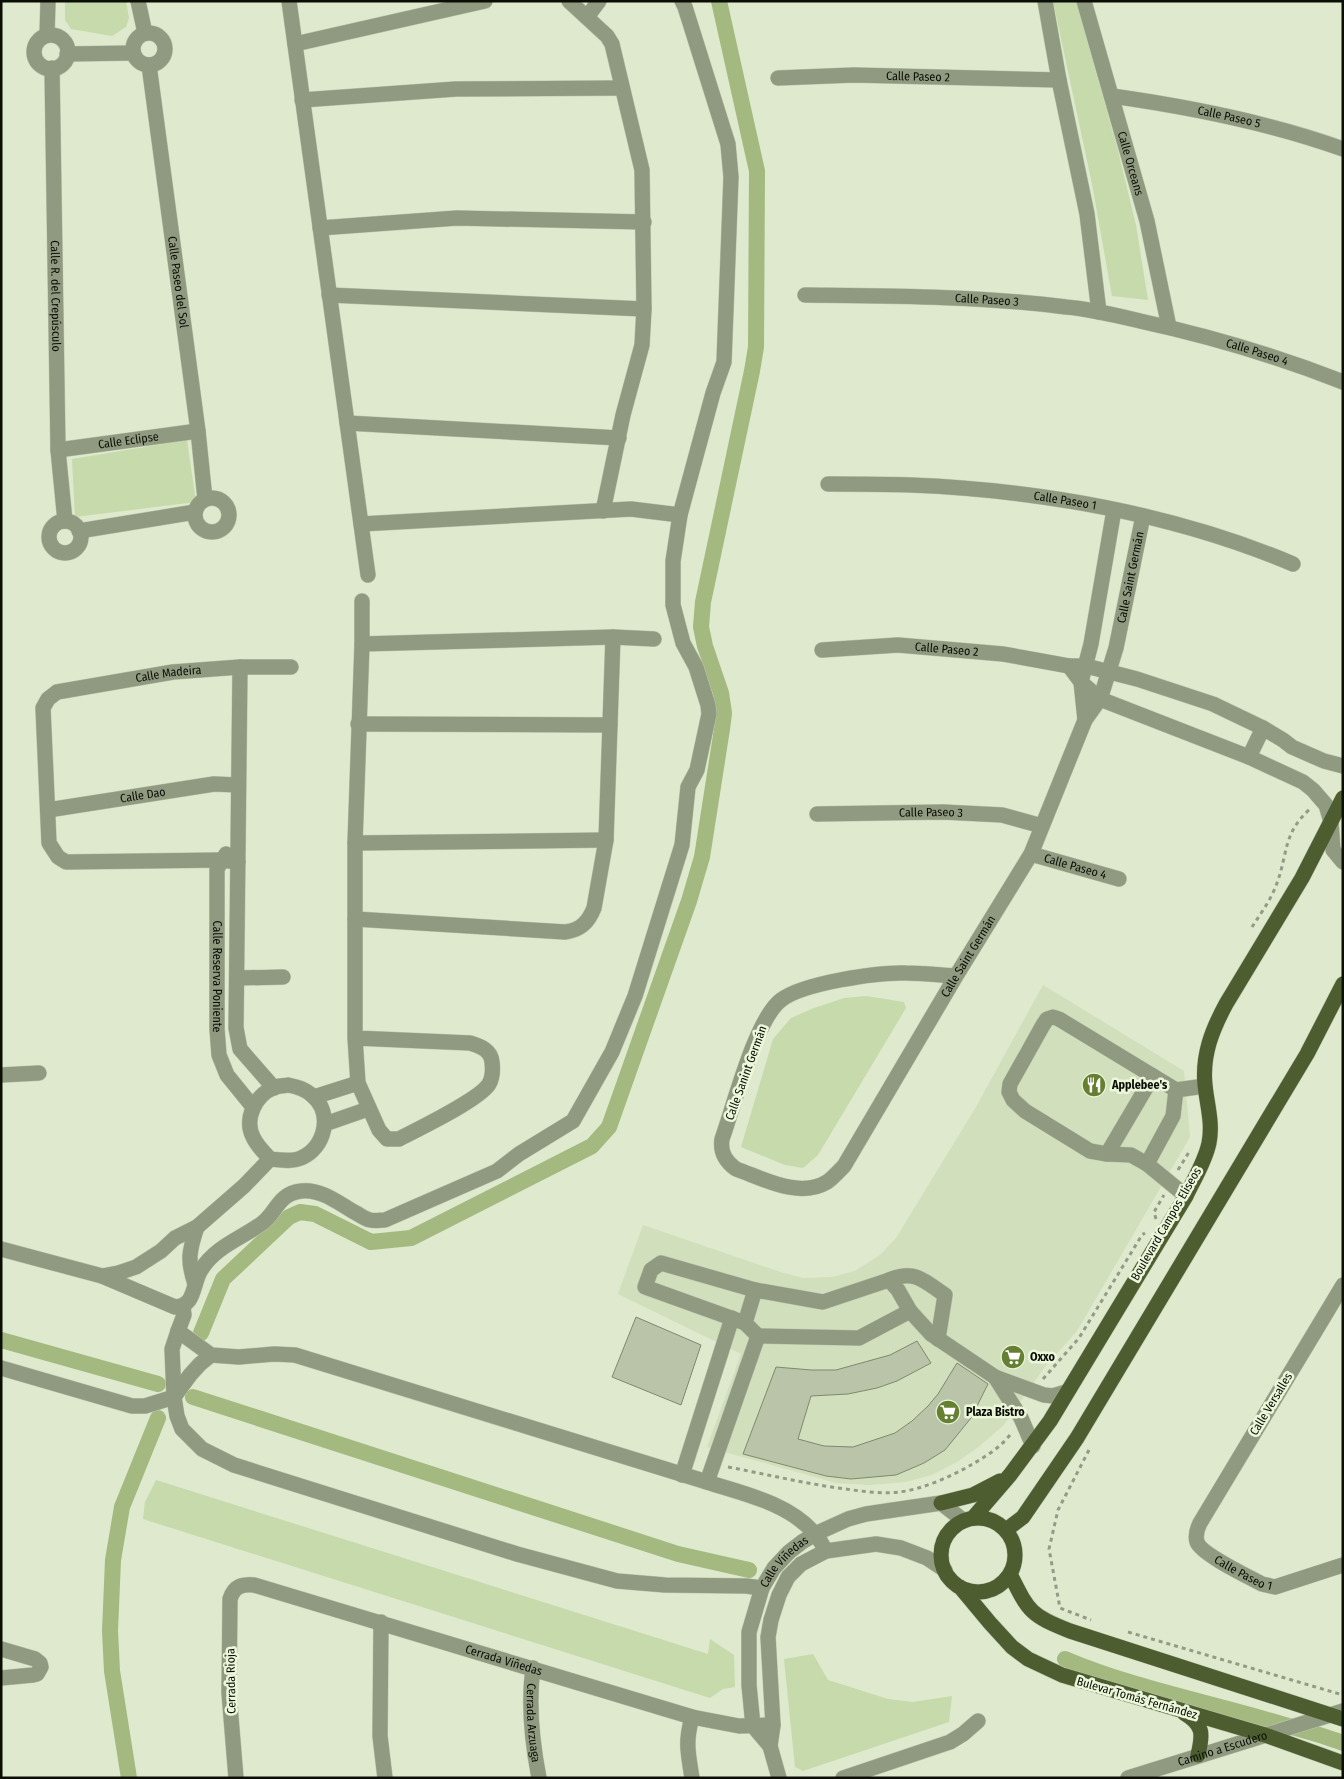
<svg xmlns="http://www.w3.org/2000/svg" width="1344" height="1779" font-family="'Fira Sans Condensed',sans-serif">
	<style>
		.built { fill: #d1dfbc }
		.green { fill: #c7daac }
		.lines { fill: none; stroke-linecap: round; stroke-linejoin: round }
		.canal { stroke: #a3b97f; stroke-width: 16 }
		.building { fill: #b9c4a9; stroke: #7f896f }
		.minor-casing { stroke: #bcc6ad; stroke-width: 16 }
		.major-casing { stroke: #bcc6ad; stroke-width: 16 }
		.path { stroke: #939b86; stroke-width: 3; stroke-dasharray: 4 4; stroke-linecap: butt }
		.minor { stroke: #909a81; stroke-width: 15 }
		.major { stroke: #4d5d30; stroke-width: 15 }
		.labels { text-anchor: middle; dominant-baseline: central; stroke-width: 5; stroke-linejoin: round; paint-order: stroke }
		.street-label { font-size: 12px; fill: #0a0e05; stroke: #ebf6da }
		.poi-label { font-size: 12px; font-weight: bold; fill: #0a0e05; stroke: #ebf6da; text-anchor: start }
	</style>
	<rect width="100%" height="100%" fill="#dee9cd"/>
	<path class="built" d="M 1043,985 L 1184,1071 L 1190,1137 L 1077,1331 L 1044,1368 L 1003,1426 L 977,1448 L 957,1462 L 932,1475 L 905,1482 L 870,1485 L 836,1483 L 707,1447 L 741,1354 L 618,1294 L 643,1225 L 780,1272 L 803,1278 L 832,1277 L 855,1271 L 880,1255 L 896,1238 L 976,1107 Z"/>
	<path class="green" d="M 65,1 L 126,1 L 129,18 L 126,27 L 112,36 L 71,29 L 65,20 Z
		M 1053,1 L 1076,1 L 1118,151 L 1136,225 L 1148,300 L 1112,296 L 1092,184 Z
		M 187,440 L 196,502 L 75,517 L 72,459 Z
		M 866,996 L 904,1002 L 906,1008 L 818,1155 L 803,1168 L 785,1165 L 741,1147 L 773,1039 L 791,1018 L 814,1008 L 844,998 Z
		M 156,1480 L 708,1654 L 710,1639 L 734,1655 L 735,1687 L 723,1689 L 710,1698 L 143,1519 L 145,1502 Z
		M 813,1654 L 828,1680 L 888,1699 L 913,1702 L 952,1696 L 949,1722 L 803,1771 L 795,1767 L 784,1659 Z"/>
	<g class="lines">
		<path class="canal" d="M 201,1333 L 223,1279 L 289,1217 L 300,1212 L 315,1214 L 371,1242 L 411,1238 L 592,1146 L 609,1127 L 689,901 L 702,857 L 722,729 L 724,713 L 721,693 L 705,646 L 701,627 L 703,602 L 752,371 L 756,347 L 757,171 L 719,1
			M 1,1340 L 158,1384
			M 193,1397 L 678,1554 L 749,1570
			M 1065,1659 C 1136,1689 1214,1703 1288,1726 C 1306,1731 1325,1736 1343,1743
			M 129,1778 L 112,1671 L 110,1631 L 113,1560 L 122,1507 L 158,1418"/>
	</g>
	<path class="building" d="M 636,1317 L 701,1345 L 681,1405 L 612,1377 Z
		M 917,1341 L 931,1363 L 897,1381 L 877,1388 L 848,1394 L 811,1396 L 798,1439 L 824,1446 L 853,1447 L 895,1433 L 912,1421 L 928,1406 L 938,1394 L 957,1363 L 988,1384 L 971,1418 L 945,1450 L 924,1463 L 896,1475 L 851,1479 L 826,1476 L 743,1454 L 776,1367 L 811,1370 L 836,1370 L 890,1355 Z"/>
	<g class="lines">
		<g class="minor-casing">
			<g id="minor">
				<path d="M 138,1 L 145,33"/>
				<path d="M 289,1 L 368,575"/>
				<path d="M 569,1 L 607,36 L 612,44 L 642,170 L 644,309 L 642,345 L 623,415 L 603,511"/>
				<path d="M 1045,1 L 1059,80 L 1087,214 L 1099,312"/>
				<path id="s1" d="M 1084,1 L 1147,221 L 1169,327"/>
				<path d="M 587,17 L 599,1"/>
				<circle cx="149" cy="49" r="16"/>
				<path d="M 47,35 L 48,1"/>
				<circle cx="51" cy="52" r="17"/>
				<path d="M 295,44 L 485,1"/>
				<path d="M 67,54 L 133,53"/>
				<path id="s2" d="M 149,65 L 198,431 L 205,499"/>
				<path id="s3" d="M 52,68 L 58,450 L 65,521"/>
				<path id="s4" d="M 778,78 L 854,75 L 1059,80"/>
				<path id="s5" d="M 1112,96 C 1190,107 1268,122 1343,149"/>
				<path d="M 302,100 L 456,89 L 622,88"/>
				<path d="M 320,228 L 457,218 L 644,222"/>
				<path d="M 329,295 L 644,309"/>
				<path id="s6" d="M 805,295 C 892,296 979,296 1066,307 C 1091,309 1115,315 1140,321 C 1209,336 1277,356 1343,382"/>
				<path d="M 347,423 L 619,438"/>
				<path id="s7" d="M 58,450 L 198,431"/>
				<path id="s8" d="M 828,484 C 855,484 883,484 911,485 C 1039,490 1175,514 1293,564"/>
				<circle cx="212" cy="515" r="17"/>
				<circle cx="65" cy="537" r="16"/>
				<path d="M 361,524 L 631,509 L 680,515"/>
				<path d="M 79,531 L 195,512"/>
				<path d="M 362,644 L 613,637 L 654,639"/>
				<path id="s9" d="M 822,650 L 898,645 L 1003,654 L 1069,666 L 1086,666 L 1137,679 L 1213,704 L 1263,728 L 1283,740 L 1292,747 L 1324,761 L 1343,766"/>
				<path d="M 1069,666 L 1081,682 L 1100,699 L 1249,757 L 1303,782 L 1313,790 L 1326,805 L 1331,822 L 1333,850 L 1343,862"/>
				<path d="M 240,667 L 236,1028 L 240,1049 L 274,1088"/>
				<path d="M 1085,720 L 1081,682 L 1091,644 L 1114,510"/>
				<path d="M 358,724 L 610,725"/>
				<path d="M 1249,757 L 1263,728"/>
				<path id="s10" d="M 48,810 L 214,784 L 238,785"/>
				<path id="s11" d="M 817,814 L 943,812 L 1002,815 L 1042,826"/>
				<path d="M 355,843 L 606,840"/>
				<path id="s12" d="M 226,854 L 217,869 L 217,1029 L 219,1055 L 227,1075 L 253,1107"/>
				<path id="s13" d="M 1031,854 L 1119,879"/>
				<path id="s14" d="M 238,862 L 221,860 L 66,862 L 58,857 L 49,843 L 43,708 L 48,699 L 57,692 L 173,672 L 240,667 L 291,667"/>
				<path d="M 355,919 L 565,932 C 580,930 588,923 594,908 L 606,840 L 613,637"/>
				<path id="s15" d="M 956,976 C 939,975 923,973 906,973 C 878,972 803,983 781,1000 C 755,1020 734,1106 722,1139 C 720,1152 725,1161 736,1169 C 762,1178 799,1199 827,1182 C 833,1178 839,1171 844,1166 L 956,976 L 1031,854 L 1085,720 L 1100,699 L 1103,690 L 1116,648 L 1143,516"/>
				<path d="M 237,978 L 283,977"/>
				<path d="M 355,1038 L 470,1043 C 480,1046 491,1050 492,1062 C 493,1070 493,1077 489,1084 C 479,1100 418,1129 399,1139 L 387,1139 L 379,1130 L 358,1083 L 355,1038 L 355,843 L 362,644 L 362,601"/>
				<path d="M 1,1075 L 39,1073"/>
				<path d="M 288,1085 C 298,1087 305,1089 313,1096 C 333,1114 325,1148 301,1158 C 292,1162 280,1160 270,1159 C 264,1152 257,1146 253,1137 C 244,1119 255,1096 273,1088 C 277,1086 283,1086 288,1085 Z"/>
				<path d="M 314,1097 L 358,1083"/>
				<path d="M 325,1124 L 368,1109"/>
				<path d="M 1107,1154 L 1153,1076"/>
				<path d="M 1147,1164 L 1173,1116 L 1176,1090"/>
				<path d="M 1186,1196 L 1147,1164 L 1131,1155 L 1107,1154 L 1090,1151 L 1025,1111 L 1013,1100 L 1009,1092 L 1010,1084 L 1043,1025 L 1047,1019 L 1053,1017 L 1059,1019 L 1176,1090 L 1205,1086"/>
				<path d="M 1,1249 L 102,1276 L 175,1307 C 196,1306 192,1284 201,1270 C 215,1247 240,1239 261,1224 C 277,1213 277,1194 301,1191 C 320,1188 340,1204 356,1213 C 360,1215 365,1219 370,1220 C 375,1221 380,1220 385,1220 L 497,1171 L 519,1154 L 573,1121 L 612,1052 L 635,996 L 682,845 L 688,787 L 697,770 L 709,714 L 708,705 L 696,667 L 683,643 L 673,605 L 673,561 L 680,515 L 713,393 L 724,362 L 731,177 L 728,144 L 685,7 L 682,1"/>
				<path d="M 102,1276 L 118,1273 L 136,1267 L 161,1251 L 175,1238 L 197,1227 L 244,1186 L 270,1159"/>
				<path d="M 889,1280 C 915,1269 924,1281 945,1295 L 938,1339"/>
				<path d="M 195,1284 C 187,1260 189,1251 197,1227"/>
				<path id="s16" d="M 1343,1285 L 1200,1523 C 1197,1529 1195,1535 1197,1542 C 1201,1554 1249,1577 1262,1584 L 1275,1587 L 1343,1565"/>
				<path d="M 755,1290 L 745,1323 L 758,1336 L 859,1338 L 910,1311 L 931,1334 L 995,1377 L 1044,1395 L 1053,1396 L 1066,1392"/>
				<path d="M 183,1307 L 184,1315 L 178,1331 L 211,1355 L 239,1357 L 274,1354 L 295,1355 L 707,1482 C 744,1494 789,1503 815,1534 C 819,1539 823,1545 826,1551"/>
				<path d="M 745,1323 L 645,1287 L 651,1270 L 661,1263 L 755,1290 L 823,1302 L 889,1280 L 898,1290 L 910,1311"/>
				<path d="M 178,1331 L 172,1349 L 174,1397 L 177,1416 L 182,1429 L 202,1449 L 234,1465 L 517,1554 L 617,1581 L 665,1585 L 746,1586 L 762,1588"/>
				<path d="M 1,1368 L 132,1406 L 145,1406 L 174,1397 L 190,1375 L 200,1364 L 211,1355"/>
				<path d="M 995,1377 L 1021,1418 L 1033,1446"/>
				<path d="M 682,1475 L 732,1318"/>
				<path d="M 707,1482 L 758,1336"/>
				<path d="M 381,1622 L 380,1736 L 385,1778"/>
				<path d="M 1,1649 L 35,1659 L 40,1663 L 41,1667 L 37,1674 L 33,1675 L 1,1678"/>
				<path id="s17" d="M 533,1668 C 528,1704 532,1742 539,1778"/>
				<path id="s18" d="M 770,1746 L 753,1726 L 749,1685 L 749,1632 L 762,1588 L 774,1568 L 789,1552 L 802,1542 L 815,1534 L 848,1519 L 866,1514 L 941,1503 L 964,1521"/>
				<path id="s19" d="M 236,1778 L 229,1693 L 230,1599 C 234,1586 242,1584 254,1585 L 692,1717 L 739,1726 L 773,1725"/>
				<path d="M 692,1778 C 688,1752 685,1743 692,1717"/>
				<path d="M 779,1778 L 770,1746 L 773,1725 L 768,1637 L 771,1620 L 779,1595 L 788,1577 L 801,1564 L 826,1551 L 876,1544 L 901,1548 L 927,1558 L 945,1570"/>
				<path d="M 843,1778 L 950,1742 L 963,1734 L 978,1721"/>
				<path id="s20" d="M 1128,1778 L 1343,1711"/>
			</g>
		</g>
		<g class="major-casing">
			<path id="major" d="M 941,1503 L 973,1495 L 1000,1481
				M 973,1518 L 1010,1475 L 1050,1421 L 1186,1196 C 1194,1179 1205,1162 1209,1143 C 1213,1123 1207,1105 1205,1085 C 1202,1055 1212,1030 1226,1004 L 1302,878 L 1343,798
				M941 1555a37 37 0 1 1 74 0a37 37 0 1 1-74 0Z
				M 1006,1530 L 1023,1517 L 1077,1438 L 1307,1054 L 1343,984
				M 1010,1574 C 1029,1612 1030,1615 1070,1631 L 1343,1719
				M 960,1587 L 990,1623 L 1012,1647 L 1028,1659 L 1062,1675 L 1265,1735 L 1343,1763
				M 1184,1713 C 1204,1725 1203,1734 1198,1755"/>
		</g>
		<path class="path" d="M 1252,927 C 1261,913 1272,898 1277,883 C 1288,853 1283,833 1310,809
			M 1178,1170 L 1189,1152
			M 1156,1219 L 1154,1212 L 1164,1195
			M 1043,1379 L 1079,1338 L 1142,1235 L 1145,1233
			M 1089,1450 L 1058,1510 L 1049,1549 L 1060,1608 L 1091,1620
			M 728,1467 C 770,1475 811,1485 853,1490 C 868,1492 884,1494 899,1492 C 921,1490 952,1476 971,1465 C 985,1457 1003,1446 1012,1432
			M 1128,1632 L 1343,1695"/>
		<use href="#minor" class="minor"/>
		<use href="#major" class="major"/>
	</g>
	<defs>
		<g id="restaurant-disc" transform="scale(1.25)"><circle r="9.5" fill="#668033" stroke="#ebf6da"/><path d="M-5-6h1v4h1v-4h1v4h1v-4h1v5L-1.5 .5V6h-2V.5L-5-1ZM5-6V6H3V1.5H1.5Q1.5-4 5-6Z" fill="#fff"/></g>
		<g id="supermarket-disc" transform="scale(1.25)"><circle r="9.5" fill="#668033" stroke="#ebf6da"/><path d="M-6-5.5h2.5l.6 2H6L4.5 2H-2.5L-4.4-4H-6ZM-1.5 3.2a1.3 1.3 0 1 0 .1 0ZM3 3.2a1.3 1.3 0 1 0 .1 0Z" fill="#fff"/></g>
	</defs>
	<g fill-rule="evenodd">
		<use href="#restaurant-disc" x="1094" y="1085"/>
		<use href="#supermarket-disc" x="1013" y="1357"/>
		<use href="#supermarket-disc" x="948" y="1412"/>
	</g>
	<g class="labels">
		<g class="street-label">
			<text stroke="none"><textPath href="#s4" startOffset="140">Calle Paseo 2</textPath></text>
			<text stroke="none"><textPath href="#s5" startOffset="119">Calle Paseo 5</textPath></text>
			<text stroke="none"><textPath href="#s1" startOffset="169">Calle Orceans</textPath></text>
			<text stroke="none"><textPath href="#s2" startOffset="219">Calle Paseo del Sol</textPath></text>
			<text stroke="none"><textPath href="#s3" startOffset="228">Calle R. del Crepúsculo</textPath></text>
			<text stroke="none"><textPath href="#s6" startOffset="182">Calle Paseo 3</textPath></text>
			<text stroke="none"><textPath href="#s6" startOffset="458">Calle Paseo 4</textPath></text>
			<text stroke="none"><textPath href="#s7" startOffset="71">Calle Eclipse</textPath></text>
			<text stroke="none"><textPath href="#s8" startOffset="238">Calle Paseo 1</textPath></text>
			<text stroke="none"><textPath href="#s15" startOffset="1145">Calle Saint Germán</textPath></text>
			<text stroke="none"><textPath href="#s9" startOffset="125">Calle Paseo 2</textPath></text>
			<text stroke="none"><textPath href="#s14" startOffset="468">Calle Madeira</textPath></text>
			<text stroke="none"><textPath href="#s10" startOffset="96">Calle Dao</textPath></text>
			<text stroke="none"><textPath href="#s11" startOffset="114">Calle Paseo 3</textPath></text>
			<text stroke="none"><textPath href="#s13" startOffset="46">Calle Paseo 4</textPath></text>
			<text stroke="none"><textPath href="#s15" startOffset="729">Calle Saint Germán</textPath></text>
			<text stroke="none"><textPath href="#s12" startOffset="125">Calle Reserva Poniente</textPath></text>
			<text transform="translate(746 1073) rotate(-70)">Calle Sanint Germán</text>
			<text transform="translate(1166 1224) rotate(-60)">Boulevard Campos Eliseos</text>
			<text transform="translate(1271 1404) rotate(-59)">Calle Versalles</text>
			<text stroke="none"><textPath href="#s18" startOffset="201">Calle Viñedas</textPath></text>
			<text stroke="none"><textPath href="#s16" startOffset="354">Calle Paseo 1</textPath></text>
			<text stroke="none"><textPath href="#s19" startOffset="471">Cerrada Viñedas</textPath></text>
			<text transform="translate(231 1681) rotate(-91)">Cerrada Rioja</text>
			<text transform="translate(1137 1698) rotate(16)">Bulevar Tomás Fernández</text>
			<text stroke="none"><textPath href="#s17" startOffset="55">Cerrada Arzuaga</textPath></text>
			<text stroke="none"><textPath href="#s20" startOffset="99">Camino a Escudero</textPath></text>
		</g>
		<g class="poi-label">
			<text x="1112" y="1085">Applebee's</text>
			<text x="1030" y="1357">Oxxo</text>
			<text x="966" y="1412">Plaza Bistro</text>
		</g>
	</g>
	<rect width="1344" height="1779" fill="none" stroke="#0a0e05" stroke-width="5"/>
</svg>
